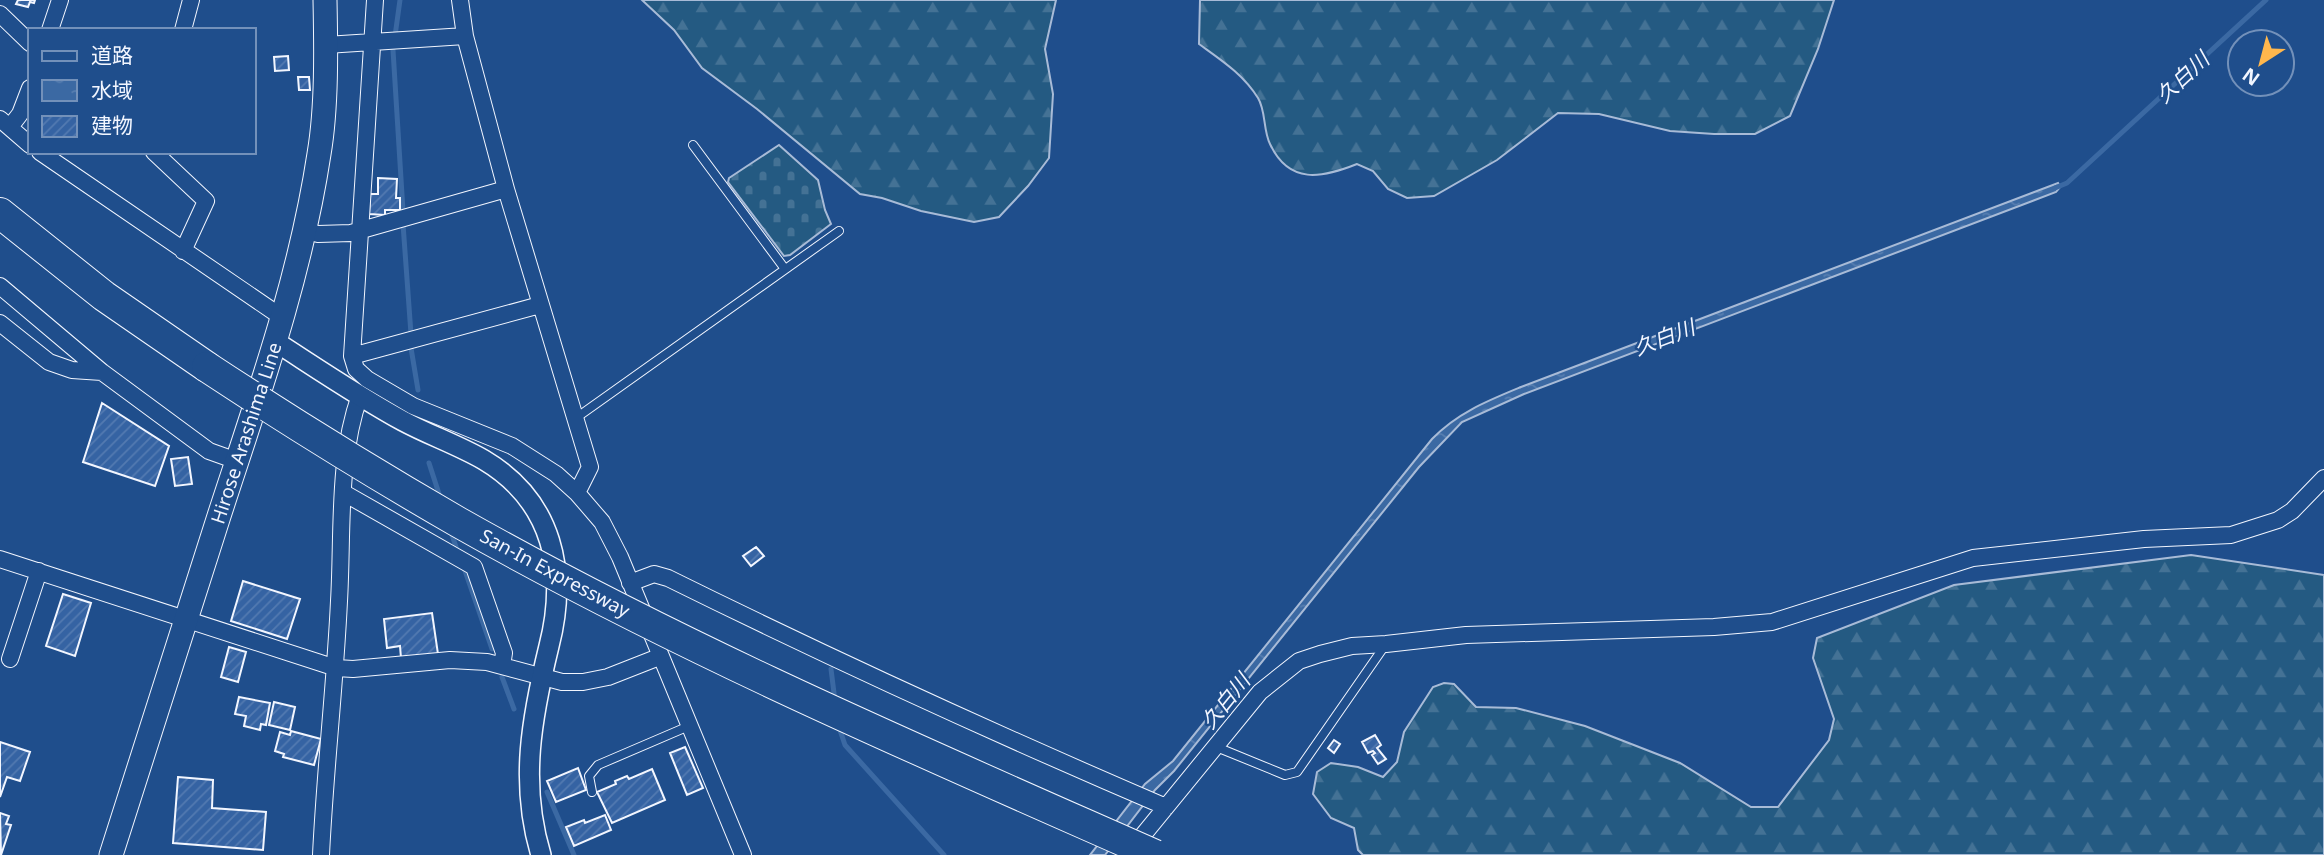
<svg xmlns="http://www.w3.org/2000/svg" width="2324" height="855" font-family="'Noto Sans','Noto Sans JP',sans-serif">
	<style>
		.forest { fill: url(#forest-firs); stroke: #a8bbd7; stroke-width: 2 }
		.cemetery { fill: url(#cemetery-stones); stroke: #a8bbd7; stroke-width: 2 }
		.water { fill: url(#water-ripples); stroke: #a8bbd7; stroke-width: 2 }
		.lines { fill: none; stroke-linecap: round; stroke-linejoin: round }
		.stream { stroke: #3b69a3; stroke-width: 5 }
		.building { fill: url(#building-hatch); stroke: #f2f6ff; stroke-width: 2 }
		.service-casing { stroke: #f2f6ff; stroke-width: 10 }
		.minor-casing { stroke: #f2f6ff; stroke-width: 18 }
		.tertiary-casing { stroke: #f2f6ff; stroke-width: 22 }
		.secondary-casing { stroke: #f2f6ff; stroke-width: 25 }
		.motorway-casing { stroke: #f2f6ff; stroke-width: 32 }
		.service { stroke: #1f4e8c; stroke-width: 8 }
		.minor { stroke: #1f4e8c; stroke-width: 16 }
		.tertiary { stroke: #1f4e8c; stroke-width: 19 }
		.secondary { stroke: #1f4e8c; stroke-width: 23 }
		.motorway { stroke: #1f4e8c; stroke-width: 30 }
		.motorway-bridge-casing { stroke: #f2f6ff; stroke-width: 32; stroke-linecap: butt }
		.motorway-bridge { stroke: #1f4e8c; stroke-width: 30 }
		.labels { text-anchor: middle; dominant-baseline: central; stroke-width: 5; stroke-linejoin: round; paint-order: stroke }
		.street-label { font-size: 19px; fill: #f2f6ff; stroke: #1f4e8c }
		.water-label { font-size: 21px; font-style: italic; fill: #f2f6ff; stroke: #1f4e8c }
	</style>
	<defs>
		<pattern id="forest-firs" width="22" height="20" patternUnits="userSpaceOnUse" patternTransform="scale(1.75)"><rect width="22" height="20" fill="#245a82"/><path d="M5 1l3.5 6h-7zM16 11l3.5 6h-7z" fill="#447295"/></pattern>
		<pattern id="cemetery-stones" width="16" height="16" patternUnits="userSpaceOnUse" patternTransform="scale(1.75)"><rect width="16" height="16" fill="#245a82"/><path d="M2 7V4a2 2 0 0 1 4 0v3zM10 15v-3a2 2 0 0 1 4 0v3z" fill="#447295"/></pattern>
		<pattern id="water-ripples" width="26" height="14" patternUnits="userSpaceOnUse" patternTransform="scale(1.75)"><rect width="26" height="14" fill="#3b69a3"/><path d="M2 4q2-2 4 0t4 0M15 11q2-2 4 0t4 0" fill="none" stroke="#587fb1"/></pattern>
		<pattern id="building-hatch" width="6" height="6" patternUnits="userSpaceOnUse" patternTransform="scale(1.75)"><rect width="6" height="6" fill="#3563a3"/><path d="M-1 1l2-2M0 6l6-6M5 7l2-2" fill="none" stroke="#537ab1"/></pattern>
	</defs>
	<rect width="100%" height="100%" fill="#1f4e8c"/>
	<path class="forest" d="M 642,0 L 1056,0 L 1045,49 L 1053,94 L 1049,158 L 1028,186 L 999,217 L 974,222 L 921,211 L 882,198 L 860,194 L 757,109 L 702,68 L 674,30 Z
		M 1200,0 L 1834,0 L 1818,49 L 1790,116 L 1755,134 L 1714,134 L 1670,131 L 1599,114 L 1558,113 L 1497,160 L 1434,196 L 1407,198 L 1388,189 L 1373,171 L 1357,164 C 1322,178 1289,185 1270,144 C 1263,130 1266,111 1258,98 C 1243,74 1221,60 1199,44 Z
		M 2191,555 L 2324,575 L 2324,855 L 1363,855 L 1358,850 L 1354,828 L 1331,818 L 1313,794 L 1317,772 L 1331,763 L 1358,767 L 1383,777 L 1397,762 L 1404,732 L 1433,687 L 1444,683 L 1454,684 L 1476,707 L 1516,708 L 1585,726 L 1680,763 L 1751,807 L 1778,807 L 1829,740 L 1834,719 L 1813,658 L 1817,638 L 1954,585 Z"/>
	<path class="cemetery" d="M 779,145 L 818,180 L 825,210 L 831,224 L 790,255 L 784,256 L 728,182 L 729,178 Z"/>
	<path class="water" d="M 2058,183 L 2060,187 L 2056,192 L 1524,394 L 1462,422 L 1419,467 L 1174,771 L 1155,790 L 1105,855 L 1090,855 L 1145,784 L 1173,761 L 1432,439 C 1457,413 1487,401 1521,387 Z"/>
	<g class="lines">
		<path class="stream" d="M 395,36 L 400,0
			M 393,50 L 403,211
			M 2055,188 L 2067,183 L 2266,0
			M 403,224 L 411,334
			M 411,348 L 418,390
			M 429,463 L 441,500
			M 451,532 L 458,553
			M 463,565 L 492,649
			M 831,669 L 835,701
			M 502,677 L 514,709
			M 838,724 L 845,745 L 944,855
			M 547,792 L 574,855"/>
	</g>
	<path class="building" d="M 18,0 L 35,0 L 34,3 L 30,2 L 28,7 L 16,4 Z
		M 288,56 L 289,70 L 275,71 L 274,57 Z
		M 298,77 L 309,77 L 310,90 L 299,90 Z
		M 378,178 L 397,179 L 396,198 L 400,198 L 400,210 L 385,210 L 385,215 L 369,214 L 370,194 L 378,194 Z
		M 102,403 L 169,446 L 155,486 L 83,462 Z
		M 188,457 L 192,484 L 175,486 L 171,459 Z
		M 756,547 L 764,556 L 751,566 L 743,556 Z
		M 243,581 L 300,599 L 287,639 L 231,621 Z
		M 63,594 L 91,603 L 75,656 L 46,646 Z
		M 432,613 L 438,654 L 401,658 L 400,646 L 387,648 L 384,619 Z
		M 229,647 L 246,652 L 238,682 L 221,677 Z
		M 239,697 L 270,703 L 266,725 L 261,724 L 260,730 L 244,726 L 246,716 L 235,714 Z
		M 274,702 L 295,707 L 290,730 L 269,725 Z
		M 291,731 L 321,739 L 314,765 L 283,757 L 284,754 L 275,751 L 280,732 L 290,735 Z
		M 1375,735 L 1381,745 L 1377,748 L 1386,759 L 1378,764 L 1372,755 L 1375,753 L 1373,751 L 1368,753 L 1362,742 Z
		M 1334,740 L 1340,744 L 1334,753 L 1328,748 Z
		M 0,742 L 30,752 L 20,781 L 7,777 L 0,797 Z
		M 685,747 L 703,788 L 687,795 L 670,753 Z
		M 578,768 L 586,790 L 556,802 L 547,781 Z
		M 652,769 L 665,800 L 612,823 L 597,792 L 616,784 L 615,781 L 627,776 L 629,779 Z
		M 178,777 L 213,780 L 212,808 L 266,812 L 263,850 L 173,843 Z
		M 0,813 L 9,816 L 6,824 L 11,825 L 1,855 Z
		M 605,815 L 611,830 L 574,846 L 566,827 L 584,820 L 585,823 Z"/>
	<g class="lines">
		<g class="service-casing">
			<path id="service" d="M 693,145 L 785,269
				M 576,418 L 839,231
				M 1214,746 L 1285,775 L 1297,772 L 1386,644
				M 592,792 L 589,776 L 598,765 L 689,726"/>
		</g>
		<g class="minor-casing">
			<path id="minor" d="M 375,0 L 352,356 L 356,369 L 367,379 L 413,406 L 512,446 L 556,474 L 577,493 L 602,522 L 620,557 L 743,855
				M 460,0 L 465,36 L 506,189 L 590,467 L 577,493
				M 0,14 L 30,43
				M 50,30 L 60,0
				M 183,30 L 191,0
				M 326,45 L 465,36
				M 0,119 L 30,145
				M 10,127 L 20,114 L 30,88
				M 40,152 L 283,318
				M 154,152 L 206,201 L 183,251
				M 305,231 L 318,234 L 351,233 L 506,189
				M 0,286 L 102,372 L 209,451 L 237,461
				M 0,323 L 49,362 L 72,370 L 102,372
				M 352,356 L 540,305
				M 344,493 L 474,567 L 504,653 L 502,666
				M 0,559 L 336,668 L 353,669 L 450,660 L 487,662 L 562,682 L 583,682 L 608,677 L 659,657
				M 630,583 L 654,574 L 668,578 C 832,659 998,735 1166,807
				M 10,659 L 39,571
				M 1130,851 L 1260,692 L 1299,661 L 1320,654 L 1352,646 L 1386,644 L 1466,635 L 1714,627 L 1772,622 L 1973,558 L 2144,539 L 2231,535 L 2278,520 L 2292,511 L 2324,478
				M 321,855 C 325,770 335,686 339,601 C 343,533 337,459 360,395"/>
		</g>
		<g class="tertiary-casing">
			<path id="tertiary" d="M 276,342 C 318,369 359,397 403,421 C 429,435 458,445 484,460 C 553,501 568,572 549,646 C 532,716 519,783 541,855"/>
		</g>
		<g class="secondary-casing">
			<path id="secondary" d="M 111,855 C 146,742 182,629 219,516 C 258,396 300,279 319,154 C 327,107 326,48 325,0"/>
		</g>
		<g class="motorway-casing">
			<path id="motorway" d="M 0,213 L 104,296 L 207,367"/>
		</g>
		<use href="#service" class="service"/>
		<use href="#minor" class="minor"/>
		<use href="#tertiary" class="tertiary"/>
		<use href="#secondary" class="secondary"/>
		<use href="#motorway" class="motorway"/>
		<g class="motorway-bridge-casing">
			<path id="motorway-bridge" d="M 207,367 C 289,421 373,473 458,522 C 682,649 920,751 1155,855"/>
		</g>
		<use href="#motorway-bridge" class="motorway-bridge"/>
	</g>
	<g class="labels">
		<g class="street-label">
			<text transform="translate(246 433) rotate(-72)">Hirose Arashima Line</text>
			<text transform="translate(555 573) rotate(28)">San-In Expressway</text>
		</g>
		<g class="water-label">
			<text transform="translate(2182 77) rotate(-43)">久白川</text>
			<text transform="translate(1664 337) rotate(-21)">久白川</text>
			<text transform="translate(1225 701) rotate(-51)">久白川</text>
		</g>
	</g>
	<rect x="28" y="28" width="228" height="126" fill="#1f4e8c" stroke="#7391ba" stroke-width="2"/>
	<rect x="42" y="51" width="35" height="10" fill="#1f4e8c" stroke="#7391ba" stroke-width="2"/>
	<text x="91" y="63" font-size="21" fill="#f2f6ff">道路</text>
	<rect x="42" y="80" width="35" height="21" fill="url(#water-ripples)" stroke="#7391ba" stroke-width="2"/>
	<text x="91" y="98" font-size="21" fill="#f2f6ff">水域</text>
	<rect x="42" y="116" width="35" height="21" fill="url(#building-hatch)" stroke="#7391ba" stroke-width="2"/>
	<text x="91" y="133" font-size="21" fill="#f2f6ff">建物</text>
	<g transform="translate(2261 63) rotate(216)"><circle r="33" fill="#1f4e8c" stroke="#7391ba" stroke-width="2"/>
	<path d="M0-5L12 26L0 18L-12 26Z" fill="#ffb74d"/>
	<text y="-10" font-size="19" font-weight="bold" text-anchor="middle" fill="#f2f6ff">N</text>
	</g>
</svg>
